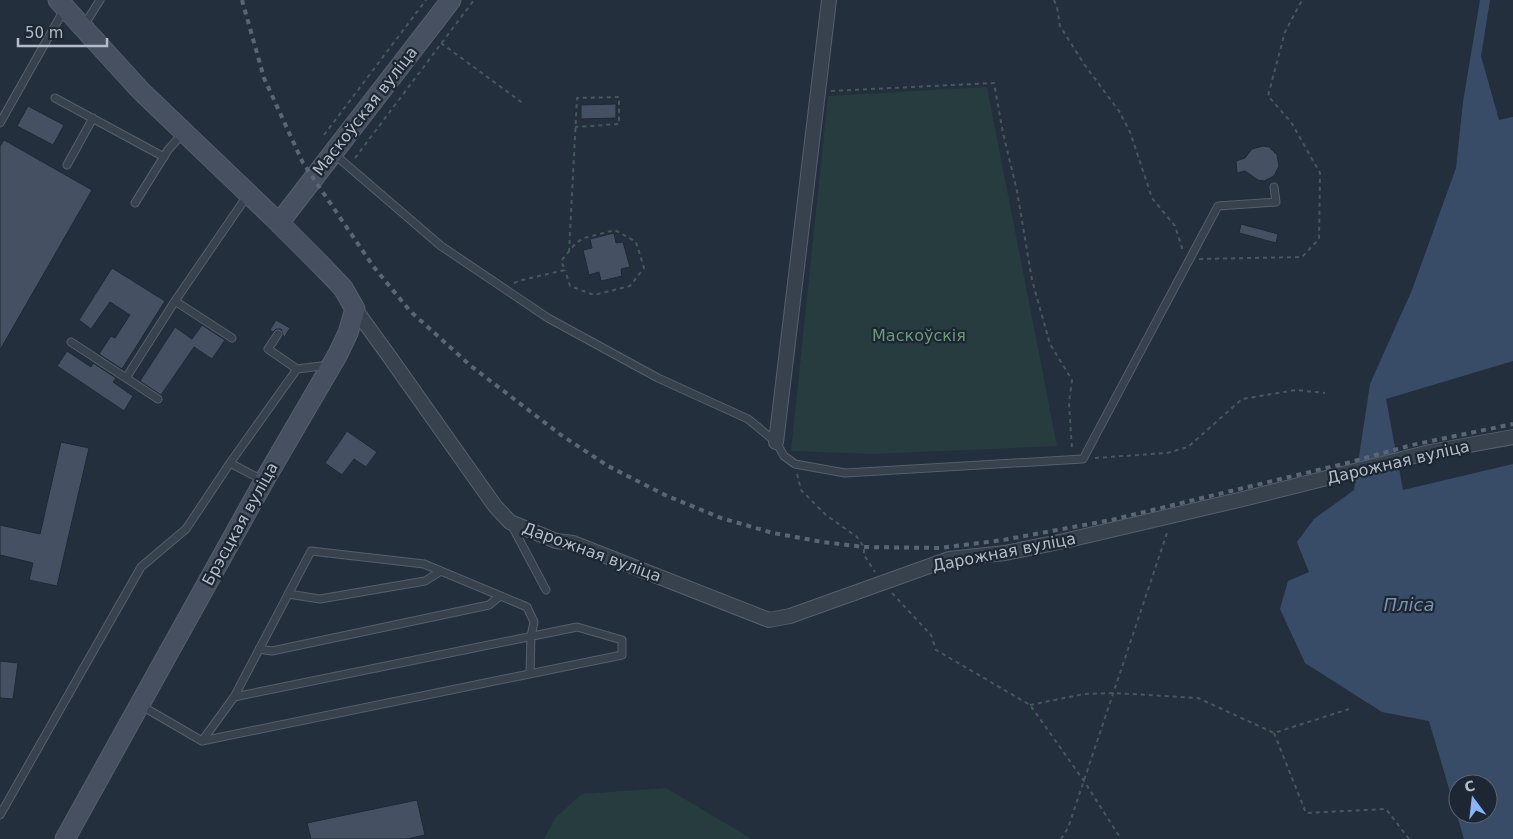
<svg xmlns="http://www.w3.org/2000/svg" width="1513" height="839" font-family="'DejaVu Sans',sans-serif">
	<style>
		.green { fill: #263c3f }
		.water { fill: #394c67; fill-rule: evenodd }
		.building { fill: #455162; stroke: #1f2835 }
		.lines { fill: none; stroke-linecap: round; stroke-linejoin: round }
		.lane-casing { stroke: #565f6c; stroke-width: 9 }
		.street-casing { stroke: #565f6c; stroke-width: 16 }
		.secondary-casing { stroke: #565f6c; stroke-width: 21 }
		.path { stroke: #44595c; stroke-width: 2; stroke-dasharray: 4 4; stroke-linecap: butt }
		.lane { stroke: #38414e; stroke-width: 7 }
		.street { stroke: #38414e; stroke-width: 14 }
		.secondary { stroke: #465061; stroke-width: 19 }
		.rail { stroke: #5a6575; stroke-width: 4; stroke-dasharray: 5 5; stroke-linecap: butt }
		.labels { text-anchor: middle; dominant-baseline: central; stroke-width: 4.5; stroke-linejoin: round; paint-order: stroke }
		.street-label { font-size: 16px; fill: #b4bcc9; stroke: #1d2633 }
		.park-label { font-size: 16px; fill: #6b9a76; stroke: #1d2633 }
		.water-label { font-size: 18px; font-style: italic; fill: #7c92b1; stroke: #1d2633 }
	</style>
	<rect width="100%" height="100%" fill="#242f3e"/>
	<path class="green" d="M 987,87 L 1057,446 L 872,454 L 791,451 L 828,96 Z
		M 666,788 L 752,839 L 544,839 L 555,818 L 582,794 Z"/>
	<path class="water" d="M 1480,0 L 1490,0 L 1481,56 L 1499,120 L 1513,117 L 1513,361 L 1386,399 L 1403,490 L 1513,464 L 1513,839 L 1464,839 L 1429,721 L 1382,712 L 1305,663 L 1280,609 L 1288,581 L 1309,572 L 1297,542 L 1314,519 L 1354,490 L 1370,384 L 1412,290 L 1456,168 L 1463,102 ZM 1458,784 L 1488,784 L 1488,814 L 1458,814 Z"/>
	<path class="building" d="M 616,104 L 616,118 L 581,119 L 581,105 Z
		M 28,106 L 64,125 L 53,145 L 17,126 Z
		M 4,140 L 92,190 L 0,350 L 0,146 Z
		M 1263,146 L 1269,147 L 1277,155 L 1279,166 L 1274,176 L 1264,181 L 1258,180 L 1245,171 L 1237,173 L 1236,161 L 1245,158 L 1252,149 Z
		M 1241,224 L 1278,234 L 1276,243 L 1239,233 Z
		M 614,233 L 616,243 L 623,242 L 630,267 L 621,269 L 622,276 L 601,281 L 599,272 L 589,275 L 583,250 L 592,248 L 590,239 Z
		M 112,268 L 165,301 L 122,369 L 99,354 L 111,336 L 115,338 L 130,315 L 110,302 L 91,329 L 79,320 Z
		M 276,320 L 290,328 L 284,338 L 281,329 L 276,329 L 273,332 L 270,330 Z
		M 202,325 L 225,340 L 212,359 L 194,347 L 161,395 L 140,381 L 175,327 L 192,339 Z
		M 67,351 L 91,367 L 93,363 L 116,378 L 113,382 L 133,396 L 124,411 L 57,366 Z
		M 347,431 L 377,452 L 366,467 L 354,459 L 342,475 L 325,463 Z
		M 61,442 L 89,448 L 57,586 L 29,580 L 33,563 L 0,555 L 0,525 L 40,534 Z
		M 0,661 L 18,663 L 13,699 L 0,698 Z
		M 417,800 L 425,835 L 407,839 L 311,839 L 307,823 Z"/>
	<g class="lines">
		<g class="lane-casing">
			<path id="lane" d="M 83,27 L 100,0
				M 55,98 L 164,157
				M 0,123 L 65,8
				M 334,154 L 441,246 L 548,318 L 658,378 L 748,419 L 776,442 L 784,456 L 795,464 L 845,473 L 1083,459 L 1218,206 L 1276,202 L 1274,187
				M 67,165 L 93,118
				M 135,203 L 168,150 L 184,132
				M 175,301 L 232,338
				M 71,342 L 126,378 L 175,301 L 247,196
				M 297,369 L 329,365
				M 126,378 L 158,399
				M 230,463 L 297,369 L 268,349 L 278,334
				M 511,524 L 546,590
				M 288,594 L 320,599 L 425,581 L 441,571
				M 259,649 L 272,651 L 489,605 L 500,596
				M 140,705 L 202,741 L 622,655 L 622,640 L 577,627 L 234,697
				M 202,741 L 234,697 L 311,551 L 424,564 L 527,607 L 534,622 L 531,636 L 530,674
				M 0,815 L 141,567 L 186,529 L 230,463 L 264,481"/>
		</g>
		<g class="street-casing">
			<path id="street" d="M 355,309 L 389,356 L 495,506 L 510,522 L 556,541 L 573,543 L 769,620 L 790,616 L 949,559 L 1005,553 L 1064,541 L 1247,498 L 1430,452 L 1513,437
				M 776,442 L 829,0"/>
		</g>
		<g class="secondary-casing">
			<path id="secondary" d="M 58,0 L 141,91 L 279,223 L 320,264 L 343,288 L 355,309 L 348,333 L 338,354 L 264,481 L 65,839
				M 279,223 L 451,0"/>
		</g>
		<path class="path" d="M 1054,0 L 1057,7 L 1060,26 L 1084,64 L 1119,111 L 1130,132 L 1152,198 L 1175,226 L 1183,251
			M 441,43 L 524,104
			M 831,91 L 994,83 L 1003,133 L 1017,191 L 1032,280 L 1050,344 L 1072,380 L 1069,403 L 1072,450
			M 324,135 L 426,0
			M 355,158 L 474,0
			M 569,252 L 577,98 L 619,97 L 619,124 L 575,127
			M 1199,259 L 1302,257 L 1319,239 L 1320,173 L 1291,122 L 1268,96 L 1285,32 L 1302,0
			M 514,283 L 522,280 L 565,270 L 561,261 L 576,243 L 584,238 L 615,230 L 636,242 L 644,268 L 630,286 L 594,295 L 570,286 L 565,270
			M 1095,458 L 1167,453 L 1188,447 L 1242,399 L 1296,390 L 1325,393
			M 797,474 L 801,490 L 826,515 L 857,537 L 864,547 L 864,555 L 875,572
			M 892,593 L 931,635 L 936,650 L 1030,705 L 1084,781 L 1121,839
			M 1030,705 L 1084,694 L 1114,693 L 1198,698 L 1274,733 L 1349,709
			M 1274,733 L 1306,813 L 1386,809 L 1409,839
			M 1061,839 L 1068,828 L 1168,530"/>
		<use href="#lane" class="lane"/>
		<use href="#street" class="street"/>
		<use href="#secondary" class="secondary"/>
		<path class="rail" d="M 242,0 L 264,78 L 303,163 L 373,266 L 410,311 L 471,366 L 561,435 L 608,466 L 665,495 L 721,518 L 773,533 L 823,542 L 864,547 L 940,548 L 1003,540 L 1111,520 L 1347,463 L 1412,445 L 1513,424"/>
	</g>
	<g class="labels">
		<g class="street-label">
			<text transform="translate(365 111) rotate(-52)">Маскоўская вуліца</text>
			<text transform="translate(1398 462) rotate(-13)">Дарожная вуліца</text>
			<text transform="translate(240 524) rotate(-61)">Брэсцкая вуліца</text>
			<text transform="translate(592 552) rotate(20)">Дарожная вуліца</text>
			<text transform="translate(1004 552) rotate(-11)">Дарожная вуліца</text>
		</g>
		<g class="park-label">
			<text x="919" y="335">Маскоўскія</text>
		</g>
		<g class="water-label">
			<text x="1409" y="604">Пліса</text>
		</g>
	</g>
	<g transform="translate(1473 799) rotate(345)"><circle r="24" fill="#1d2633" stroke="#59626f"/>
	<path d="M0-4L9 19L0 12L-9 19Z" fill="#8ab4f8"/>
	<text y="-8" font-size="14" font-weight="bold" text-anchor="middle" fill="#b4bcc9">С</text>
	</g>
	<path d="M18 38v8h89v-8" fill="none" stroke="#b4bcc9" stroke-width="2.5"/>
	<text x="25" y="38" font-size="15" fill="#b4bcc9" stroke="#1d2633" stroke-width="4" paint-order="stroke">50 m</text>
</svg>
